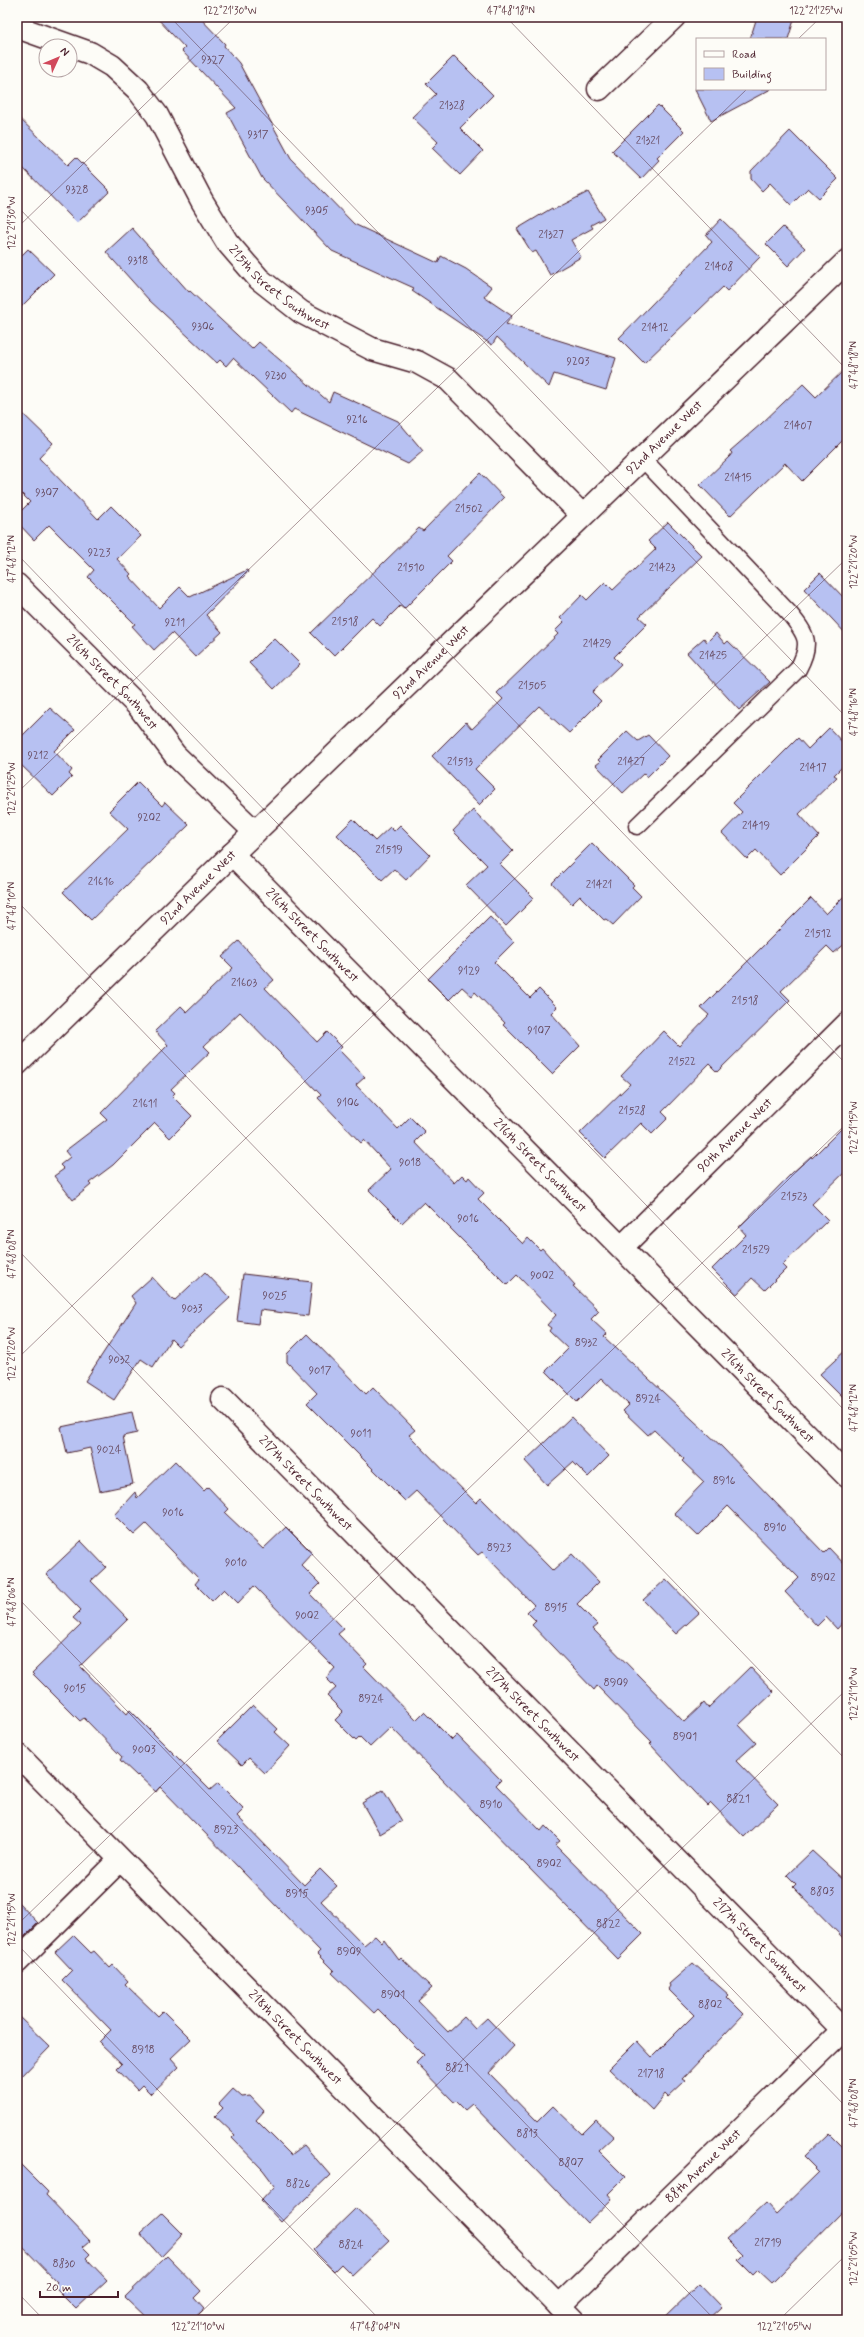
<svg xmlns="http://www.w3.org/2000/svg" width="864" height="2337" font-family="Mynerve,sans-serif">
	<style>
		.building { fill: #b7c1f2; stroke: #4a1f2b }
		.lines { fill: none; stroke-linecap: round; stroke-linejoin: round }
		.service-casing { stroke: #4a1f2b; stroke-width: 19 }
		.minor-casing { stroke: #4a1f2b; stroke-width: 25 }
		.service { stroke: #fdfcf7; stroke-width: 16 }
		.minor { stroke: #fdfcf7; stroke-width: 22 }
		.ticks { fill: none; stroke: #4a1f2b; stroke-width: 1; stroke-opacity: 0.45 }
		.labels { text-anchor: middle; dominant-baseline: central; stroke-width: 3.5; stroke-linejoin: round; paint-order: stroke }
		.number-label { font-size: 11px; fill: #65485d }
		.street-label { font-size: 13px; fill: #4a1f2b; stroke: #fdfcf7 }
		.neatline { fill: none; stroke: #4a1f2b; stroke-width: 1.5 }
		.ticks-label { font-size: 10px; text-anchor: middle; fill: #4a1f2b }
	</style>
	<rect width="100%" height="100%" fill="#fdfcf7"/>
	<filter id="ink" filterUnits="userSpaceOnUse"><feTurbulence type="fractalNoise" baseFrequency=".025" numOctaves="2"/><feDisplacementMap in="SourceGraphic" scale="8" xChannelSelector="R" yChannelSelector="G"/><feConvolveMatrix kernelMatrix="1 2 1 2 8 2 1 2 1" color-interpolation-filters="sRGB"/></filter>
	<g filter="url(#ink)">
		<path class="building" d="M 156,17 L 199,17 L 225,44 L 224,46 L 239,63 L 291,159 L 354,224 L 438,263 L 441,256 L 466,269 L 492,287 L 484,297 L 512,316 L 506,324 L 616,358 L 606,390 L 554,374 L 549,387 L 497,337 L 492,345 L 412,291 L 414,288 L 332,251 L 262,178 L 227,113 L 236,108 L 182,51 L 185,48 Z
			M 757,17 L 795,17 L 788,39 L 750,39 Z
			M 454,56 L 493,95 L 460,128 L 483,151 L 460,175 L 432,148 L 438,142 L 412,117 L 436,94 L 426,84 Z
			M 695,89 L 771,89 L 711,121 Z
			M 658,105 L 684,131 L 657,158 L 659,160 L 641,179 L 612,151 Z
			M 17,116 L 68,165 L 76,157 L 110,191 L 77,223 L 17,162 Z
			M 790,131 L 838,179 L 819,198 L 808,188 L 791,205 L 770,183 L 762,191 L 751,179 L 751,171 Z
			M 588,192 L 604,218 L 591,225 L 593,228 L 571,240 L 581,257 L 550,275 L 536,251 L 532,253 L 517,229 L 552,208 L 553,210 Z
			M 721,219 L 760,257 L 727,291 L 723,287 L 644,363 L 619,338 L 712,242 L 706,235 Z
			M 783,227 L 805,248 L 788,266 L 766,244 Z
			M 132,228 L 189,292 L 190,291 L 252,349 L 259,342 L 329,402 L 333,392 L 398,421 L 423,451 L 408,464 L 294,409 L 291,413 L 233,358 L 226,366 L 220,360 L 217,363 L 149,300 L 106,252 Z
			M 28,249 L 54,274 L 17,311 L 17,260 Z
			M 847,367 L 847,436 L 802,481 L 785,463 L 730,516 L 700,485 L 730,456 L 732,453 L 730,451 L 761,424 L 803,384 L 816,397 Z
			M 17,408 L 53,443 L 39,458 L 98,519 L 111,506 L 141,536 L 117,559 L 131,574 L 129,576 L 159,608 L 180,587 L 190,597 L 247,570 L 248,572 L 206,615 L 222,632 L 195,657 L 172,633 L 154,650 L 132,626 L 135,624 L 88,577 L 94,570 L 49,525 L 34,540 L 17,522 L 17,515 L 30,502 L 17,489 Z
			M 480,473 L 504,498 L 447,556 L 452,561 L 404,609 L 400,606 L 380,626 L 372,618 L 334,656 L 311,633 L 419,528 L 423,531 Z
			M 668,522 L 702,556 L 639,617 L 647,624 L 614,657 L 621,664 L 592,692 L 601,701 L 569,733 L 539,706 L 475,769 L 495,789 L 479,805 L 432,756 L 466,722 L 472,729 L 503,699 L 497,693 L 558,634 L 555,631 L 564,622 L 560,618 L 582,595 L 587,600 L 605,582 L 613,590 L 656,549 L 648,541 Z
			M 820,573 L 847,601 L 847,635 L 804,589 Z
			M 716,633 L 725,644 L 728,641 L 770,682 L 739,710 L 687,653 L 704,638 L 707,642 Z
			M 274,638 L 300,664 L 274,689 L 249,663 Z
			M 50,708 L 75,730 L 54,751 L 72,770 L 69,774 L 72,777 L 53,796 L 17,761 L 17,741 Z
			M 829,728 L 847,747 L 847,762 L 834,775 L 837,777 L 799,814 L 819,836 L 780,875 L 756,850 L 747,859 L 722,833 L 742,812 L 733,803 L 798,738 L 808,749 Z
			M 627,731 L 638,741 L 648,735 L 668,756 L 647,777 L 644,773 L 623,793 L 596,765 L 600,762 L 598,760 Z
			M 138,782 L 162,806 L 165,802 L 189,825 L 91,920 L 63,892 L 128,829 L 109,811 Z
			M 473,810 L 513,851 L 500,864 L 534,898 L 506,926 L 466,885 L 487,865 L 453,831 Z
			M 353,819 L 375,841 L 390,827 L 394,831 L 400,825 L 430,855 L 406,880 L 394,869 L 382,880 L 337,835 Z
			M 592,843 L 634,885 L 632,887 L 641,896 L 613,925 L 606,919 L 604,920 L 580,896 L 572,904 L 552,883 Z
			M 847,893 L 847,942 L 834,953 L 827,946 L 781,991 L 790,1000 L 717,1072 L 709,1064 L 662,1112 L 668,1118 L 652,1134 L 641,1123 L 605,1158 L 580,1133 L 630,1084 L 621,1076 L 664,1031 L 679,1046 L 709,1015 L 701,1008 L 811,898 L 826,914 Z
			M 490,917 L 514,942 L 494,962 L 530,998 L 539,989 L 557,1007 L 551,1013 L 580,1046 L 552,1074 L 503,1025 L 505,1023 L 475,992 L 472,996 L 462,987 L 449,1000 L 428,979 Z
			M 239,941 L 274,980 L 265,988 L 317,1042 L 327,1032 L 342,1047 L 339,1050 L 365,1077 L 356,1085 L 398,1129 L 410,1117 L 425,1132 L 415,1142 L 454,1183 L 462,1175 L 467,1180 L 469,1177 L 484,1193 L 478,1199 L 523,1244 L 528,1238 L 540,1250 L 542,1248 L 575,1285 L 573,1286 L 599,1311 L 591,1319 L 607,1334 L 604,1337 L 722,1447 L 824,1553 L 829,1548 L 847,1567 L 847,1618 L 837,1629 L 826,1617 L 817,1626 L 785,1592 L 799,1578 L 728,1506 L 698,1536 L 674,1513 L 704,1482 L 682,1461 L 684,1459 L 654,1430 L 648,1435 L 623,1411 L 629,1405 L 601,1378 L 577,1402 L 546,1371 L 568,1349 L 549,1331 L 551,1328 L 547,1325 L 556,1315 L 517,1275 L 507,1285 L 424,1202 L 402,1223 L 369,1190 L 391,1169 L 364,1140 L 361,1143 L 318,1098 L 321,1095 L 240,1012 L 204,1046 L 210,1052 L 171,1089 L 175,1093 L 172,1096 L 192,1116 L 170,1138 L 155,1123 L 113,1165 L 89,1183 L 91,1185 L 73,1200 L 54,1176 L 64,1169 L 60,1165 L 70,1157 L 65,1151 L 107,1119 L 101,1113 L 168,1045 L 155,1031 L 181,1006 L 187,1012 L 233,968 L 222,957 Z
			M 847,1123 L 847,1170 L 812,1204 L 828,1220 L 782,1265 L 786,1269 L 765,1290 L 752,1278 L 737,1294 L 712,1269 L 746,1235 L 739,1227 L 792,1173 L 811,1156 L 812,1158 Z
			M 205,1272 L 230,1298 L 178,1346 L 171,1339 L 153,1367 L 141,1359 L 114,1400 L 85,1381 L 136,1303 L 131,1296 L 152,1277 L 174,1301 Z
			M 243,1274 L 312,1282 L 308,1316 L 260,1310 L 258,1324 L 237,1321 Z
			M 307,1334 L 366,1394 L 373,1387 L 415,1430 L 409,1435 L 476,1503 L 481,1498 L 553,1571 L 572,1554 L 599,1582 L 577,1604 L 598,1625 L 593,1629 L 684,1722 L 704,1703 L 708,1708 L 750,1667 L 774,1692 L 739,1725 L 756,1743 L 736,1761 L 778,1804 L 744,1837 L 711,1803 L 708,1806 L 650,1744 L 652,1742 L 597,1686 L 594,1690 L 532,1625 L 536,1621 L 527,1612 L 534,1605 L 482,1552 L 478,1555 L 416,1491 L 405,1501 L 307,1403 L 317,1393 L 287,1362 L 287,1354 Z
			M 847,1349 L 847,1401 L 820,1374 Z
			M 132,1412 L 137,1433 L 123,1436 L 133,1484 L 100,1491 L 90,1448 L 67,1453 L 61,1427 Z
			M 571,1417 L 609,1456 L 588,1477 L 573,1462 L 547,1485 L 525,1461 Z
			M 175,1461 L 204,1491 L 208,1487 L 229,1509 L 225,1513 L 263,1549 L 286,1527 L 312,1553 L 301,1565 L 320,1584 L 310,1594 L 344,1629 L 338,1634 L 367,1664 L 364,1667 L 416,1720 L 424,1712 L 452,1740 L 457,1735 L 501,1780 L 496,1785 L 541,1831 L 545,1826 L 560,1841 L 555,1845 L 643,1934 L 618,1959 L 391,1727 L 370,1747 L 360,1737 L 356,1741 L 335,1720 L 343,1712 L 327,1696 L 336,1688 L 326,1678 L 335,1668 L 254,1586 L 238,1603 L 224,1589 L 212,1601 L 195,1584 L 199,1579 L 146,1524 L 134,1535 L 114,1515 L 135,1492 L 137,1498 Z
			M 81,1541 L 106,1567 L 91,1581 L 128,1619 L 80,1666 L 127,1714 L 130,1710 L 210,1790 L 218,1783 L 244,1809 L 237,1816 L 304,1885 L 320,1869 L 337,1886 L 321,1901 L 364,1945 L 375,1936 L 382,1943 L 384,1940 L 399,1960 L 401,1958 L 432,1988 L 418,2001 L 448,2032 L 464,2017 L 475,2029 L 487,2018 L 514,2046 L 489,2073 L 537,2122 L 553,2106 L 582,2134 L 596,2120 L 614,2137 L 599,2151 L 625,2177 L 608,2194 L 612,2199 L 587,2223 L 472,2104 L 465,2110 L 456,2101 L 454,2102 L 416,2063 L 424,2055 L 378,2009 L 374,2013 L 332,1973 L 334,1971 L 317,1954 L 320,1951 L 160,1787 L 156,1792 L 138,1775 L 137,1776 L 120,1760 L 122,1757 L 84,1718 L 80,1721 L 32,1673 L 81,1625 L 73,1618 L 81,1610 L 46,1574 Z
			M 666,1579 L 699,1613 L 676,1634 L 643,1600 Z
			M 253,1705 L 278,1729 L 275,1732 L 290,1746 L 265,1773 L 249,1758 L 242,1765 L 217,1741 Z
			M 383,1790 L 402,1821 L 380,1834 L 362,1803 Z
			M 812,1851 L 847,1883 L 847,1942 L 793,1887 L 796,1884 L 787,1875 Z
			M 17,1901 L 38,1923 L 17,1944 Z
			M 73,1935 L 91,1953 L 94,1951 L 110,1968 L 113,1965 L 128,1981 L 125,1984 L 158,2016 L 163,2011 L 191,2039 L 171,2058 L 179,2067 L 151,2094 L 142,2085 L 137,2090 L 117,2069 L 122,2064 L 99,2042 L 111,2030 L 62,1980 L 72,1970 L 55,1952 Z
			M 693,1963 L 729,1995 L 727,1997 L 744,2014 L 682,2079 L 685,2081 L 668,2097 L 665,2094 L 652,2110 L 609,2069 L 637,2041 L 652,2057 L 694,2015 L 668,1989 L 670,1986 L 669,1984 Z
			M 17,2015 L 50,2047 L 17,2081 Z
			M 233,2089 L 242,2097 L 250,2096 L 264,2111 L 256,2120 L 291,2155 L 304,2145 L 330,2175 L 281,2222 L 261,2201 L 275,2186 L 263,2170 L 232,2138 L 235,2135 L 215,2116 L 223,2108 L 219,2104 Z
			M 829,2133 L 847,2151 L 847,2207 L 772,2283 L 758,2270 L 753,2275 L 738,2260 L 743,2255 L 727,2239 L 766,2203 L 776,2214 L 819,2172 L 804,2157 Z
			M 17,2161 L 48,2192 L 46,2195 L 90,2241 L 83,2247 L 90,2254 L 86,2258 L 107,2280 L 76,2309 L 53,2286 L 57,2282 L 17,2241 Z
			M 356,2208 L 389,2240 L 352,2275 L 341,2264 L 334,2271 L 313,2250 Z
			M 162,2213 L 183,2234 L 161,2257 L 140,2233 Z
			M 167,2256 L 201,2291 L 194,2298 L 204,2309 L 192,2320 L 149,2320 L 125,2297 Z
			M 699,2284 L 721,2307 L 707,2320 L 662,2320 Z"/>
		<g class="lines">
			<g class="service-casing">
				<path id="service" d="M 637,826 L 798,669 C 812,643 807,635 789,613 L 642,458"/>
			</g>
			<g class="minor-casing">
				<g id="minor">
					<path id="s1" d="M 17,27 L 90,53 L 112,66 L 138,90 L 157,115 L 202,201 L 227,242 L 259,279 L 301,312 L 372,349 L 417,362 L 448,379 L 582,515"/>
					<path d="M 599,89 L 674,17"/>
					<path id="s2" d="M 17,585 L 139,707 L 175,755 L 255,832"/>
					<path id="s3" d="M 232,854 L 847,1476"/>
					<path id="s4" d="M 17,1064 L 255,832 L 847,261"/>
					<path id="s5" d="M 622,1247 L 847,1024"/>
					<path id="s6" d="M 223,1399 L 843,2030"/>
					<path id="s7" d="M 17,1754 L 573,2320"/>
					<path d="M 17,1962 L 120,1860"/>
					<path id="s8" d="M 559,2306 L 847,2026"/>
				</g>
			</g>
			<use href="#service" class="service"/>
			<use href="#minor" class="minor"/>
		</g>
	</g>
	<path class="ticks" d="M 170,17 L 847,718M 506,17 L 847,370M 842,17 L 847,22M 798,39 L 821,17M 17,206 L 847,1065M 17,228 L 235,17M 17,554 L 847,1413M 17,793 L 747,89M 17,901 L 847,1761M 17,1249 L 847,2108M 17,1359 L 847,558M 17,1597 L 715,2320M 17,1925 L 847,1123M 17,1944 L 380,2320M 17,2292 L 44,2320M 193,2320 L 847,1689M 779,2320 L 847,2254"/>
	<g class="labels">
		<g class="number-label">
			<text x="213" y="60">9327</text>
			<text x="452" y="106">21328</text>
			<text x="258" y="135">9317</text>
			<text x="648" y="141">21321</text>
			<text x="77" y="190">9328</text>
			<text x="317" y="211">9305</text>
			<text x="551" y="235">21327</text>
			<text x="138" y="261">9318</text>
			<text x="719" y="267">21408</text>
			<text x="203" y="327">9306</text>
			<text x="655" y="328">21412</text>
			<text x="578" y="362">9203</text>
			<text x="276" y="376">9230</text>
			<text x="357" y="420">9216</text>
			<text x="798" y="426">21407</text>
			<text x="738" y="478">21415</text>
			<text x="47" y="493">9307</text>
			<text x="469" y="509">21502</text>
			<text x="99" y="553">9223</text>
			<text x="411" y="568">21510</text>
			<text x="662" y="568">21423</text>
			<text x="345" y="622">21518</text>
			<text x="175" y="623">9211</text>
			<text x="597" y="644">21429</text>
			<text x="713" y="656">21425</text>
			<text x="532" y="686">21505</text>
			<text x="38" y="756">9212</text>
			<text x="460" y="762">21513</text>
			<text x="631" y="762">21427</text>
			<text x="813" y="768">21417</text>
			<text x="149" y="818">9202</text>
			<text x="756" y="826">21419</text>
			<text x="389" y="850">21519</text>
			<text x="101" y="882">21616</text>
			<text x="599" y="885">21421</text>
			<text x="818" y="934">21512</text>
			<text x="469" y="971">9129</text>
			<text x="244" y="983">21603</text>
			<text x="745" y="1001">21518</text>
			<text x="539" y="1031">9107</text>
			<text x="682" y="1062">21522</text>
			<text x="348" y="1103">9106</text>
			<text x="145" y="1104">21611</text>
			<text x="632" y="1111">21528</text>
			<text x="410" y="1163">9018</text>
			<text x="794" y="1197">21523</text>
			<text x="468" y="1219">9016</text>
			<text x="756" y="1250">21529</text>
			<text x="542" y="1276">9002</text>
			<text x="275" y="1296">9025</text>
			<text x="192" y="1309">9033</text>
			<text x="586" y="1343">8932</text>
			<text x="119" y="1360">9032</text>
			<text x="320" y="1371">9017</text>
			<text x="648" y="1399">8924</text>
			<text x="361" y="1434">9011</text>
			<text x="109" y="1450">9024</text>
			<text x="724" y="1481">8916</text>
			<text x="173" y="1513">9016</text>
			<text x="775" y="1528">8910</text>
			<text x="499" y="1548">8923</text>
			<text x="236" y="1563">9010</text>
			<text x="823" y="1578">8902</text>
			<text x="556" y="1608">8915</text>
			<text x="307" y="1616">9002</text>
			<text x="616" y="1683">8909</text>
			<text x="75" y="1689">9015</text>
			<text x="371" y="1699">8924</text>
			<text x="685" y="1737">8901</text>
			<text x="144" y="1750">9003</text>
			<text x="738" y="1799">8821</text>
			<text x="491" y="1805">8910</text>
			<text x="226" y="1830">8923</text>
			<text x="549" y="1864">8902</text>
			<text x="822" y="1892">8803</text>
			<text x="297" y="1894">8915</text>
			<text x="608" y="1924">8822</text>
			<text x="349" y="1952">8909</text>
			<text x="393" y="1995">8901</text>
			<text x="710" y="2005">8802</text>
			<text x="143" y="2050">8918</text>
			<text x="457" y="2068">8821</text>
			<text x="651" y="2074">21718</text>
			<text x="527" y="2134">8813</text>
			<text x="571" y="2163">8807</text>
			<text x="298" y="2184">8826</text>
			<text x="768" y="2243">21719</text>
			<text x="351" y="2245">8824</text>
			<text x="64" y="2264">8830</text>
		</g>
		<g class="street-label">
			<text stroke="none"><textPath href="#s1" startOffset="385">215th Street Southwest</textPath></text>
			<text stroke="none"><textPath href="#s4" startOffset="901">92nd Avenue West</textPath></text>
			<text stroke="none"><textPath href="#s4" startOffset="577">92nd Avenue West</textPath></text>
			<text stroke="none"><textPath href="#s2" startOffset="136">216th Street Southwest</textPath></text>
			<text stroke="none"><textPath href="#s4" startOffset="253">92nd Avenue West</textPath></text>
			<text stroke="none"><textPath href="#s3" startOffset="114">216th Street Southwest</textPath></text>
			<text stroke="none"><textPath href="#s5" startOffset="159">90th Avenue West</textPath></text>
			<text stroke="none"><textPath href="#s3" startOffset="438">216th Street Southwest</textPath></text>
			<text stroke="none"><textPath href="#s3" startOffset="762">216th Street Southwest</textPath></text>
			<text stroke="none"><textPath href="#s6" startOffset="118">217th Street Southwest</textPath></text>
			<text stroke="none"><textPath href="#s6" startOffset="442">217th Street Southwest</textPath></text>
			<text stroke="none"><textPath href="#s6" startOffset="766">217th Street Southwest</textPath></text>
			<text stroke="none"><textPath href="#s7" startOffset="397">218th Street Southwest</textPath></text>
			<text stroke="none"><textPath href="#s8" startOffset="201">88th Avenue West</textPath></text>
		</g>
	</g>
	<rect width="864" height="2337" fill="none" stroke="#fdfcf7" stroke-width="44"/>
	<rect x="696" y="38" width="130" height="52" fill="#fdfcf7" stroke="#b5a4a5"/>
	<rect x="704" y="51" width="20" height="6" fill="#fdfcf7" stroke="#b5a4a5"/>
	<text x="732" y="58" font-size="12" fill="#4a1f2b">Road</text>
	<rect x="704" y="68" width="20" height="12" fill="#b7c1f2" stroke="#b5a4a5"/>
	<text x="732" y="78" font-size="12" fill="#4a1f2b">Building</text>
	<g transform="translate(58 58) rotate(46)"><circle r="19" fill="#fdfcf7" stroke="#b5a4a5"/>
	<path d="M0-3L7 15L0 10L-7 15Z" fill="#d1495b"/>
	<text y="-6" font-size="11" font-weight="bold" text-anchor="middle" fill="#4a1f2b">N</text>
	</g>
	<path d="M40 2291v6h78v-6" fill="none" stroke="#4a1f2b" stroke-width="2"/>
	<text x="46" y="2291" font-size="12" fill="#4a1f2b" stroke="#fdfcf7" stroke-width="3" paint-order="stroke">20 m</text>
	<rect x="22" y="22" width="820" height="2293" class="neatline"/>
	<g class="ticks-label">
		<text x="230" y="14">122°21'30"W</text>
		<text x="511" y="14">47°48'18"N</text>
		<text x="816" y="14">122°21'25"W</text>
		<text transform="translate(11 223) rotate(-90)" y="4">122°21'30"W</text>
		<text transform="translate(853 365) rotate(-90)" y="4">47°48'18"N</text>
		<text transform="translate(11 559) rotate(-90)" y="4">47°48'12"N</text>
		<text transform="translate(853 562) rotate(-90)" y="4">122°21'20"W</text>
		<text transform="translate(853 712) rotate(-90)" y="4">47°48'16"N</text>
		<text transform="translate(11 789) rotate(-90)" y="4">122°21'25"W</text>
		<text transform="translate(11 906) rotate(-90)" y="4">47°48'10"N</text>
		<text transform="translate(853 1128) rotate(-90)" y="4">122°21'15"W</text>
		<text transform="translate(11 1254) rotate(-90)" y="4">47°48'08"N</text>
		<text transform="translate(11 1354) rotate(-90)" y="4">122°21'20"W</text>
		<text transform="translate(853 1408) rotate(-90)" y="4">47°48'12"N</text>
		<text transform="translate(11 1602) rotate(-90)" y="4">47°48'06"N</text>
		<text transform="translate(853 1694) rotate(-90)" y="4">122°21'10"W</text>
		<text transform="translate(11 1920) rotate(-90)" y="4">122°21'15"W</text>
		<text transform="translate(853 2103) rotate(-90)" y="4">47°48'08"N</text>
		<text transform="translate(853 2259) rotate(-90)" y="4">122°21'05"W</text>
		<text x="198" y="2330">122°21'10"W</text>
		<text x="375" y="2330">47°48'04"N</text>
		<text x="784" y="2330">122°21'05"W</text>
	</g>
</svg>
